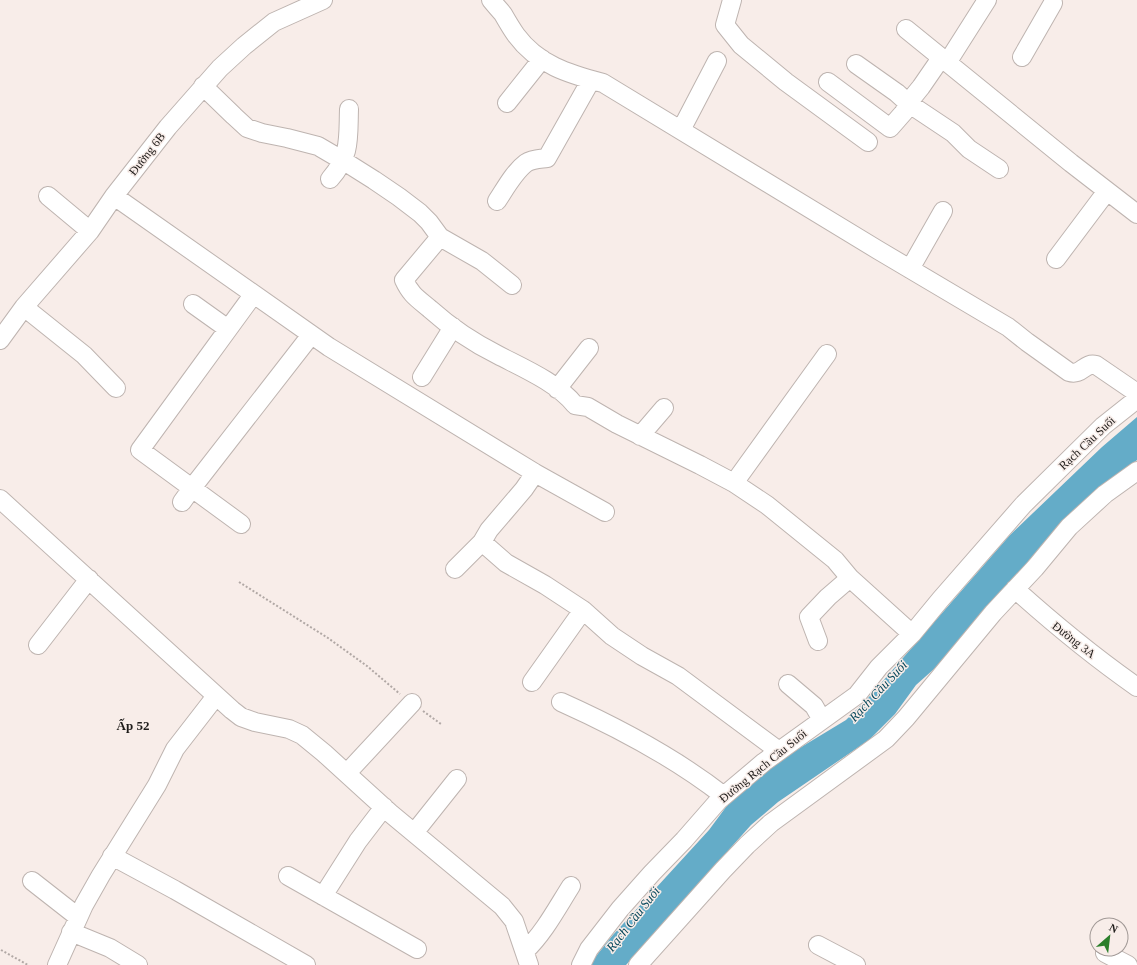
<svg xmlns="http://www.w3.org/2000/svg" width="1137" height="965" font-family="Georgia,serif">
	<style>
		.water { fill: #64acc8 }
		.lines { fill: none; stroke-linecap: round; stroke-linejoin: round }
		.minor-casing { stroke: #beb4b0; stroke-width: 20 }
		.path { stroke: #b1a8a5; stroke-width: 2; stroke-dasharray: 2 2; stroke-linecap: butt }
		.minor { stroke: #fff; stroke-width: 18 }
		.labels { text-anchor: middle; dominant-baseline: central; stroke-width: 3; stroke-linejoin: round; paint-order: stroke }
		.street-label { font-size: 12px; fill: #1f1c1a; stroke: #f8ede9 }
		.water-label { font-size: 13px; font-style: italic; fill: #06475b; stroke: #f8ede9 }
		.neighbourhood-label { font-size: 13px; font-weight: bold; fill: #1f1c1a; stroke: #f8ede9 }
	</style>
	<rect width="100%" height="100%" fill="#f8ede9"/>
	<path class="water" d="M 1137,417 L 1137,460 L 1093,498 L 1047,540 L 953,649 L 934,669 L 916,685 L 895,714 L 869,740 L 778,802 L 751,825 L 626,965 L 589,965 L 612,936 L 709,830 L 726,807 L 741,792 L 775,764 L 803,746 L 846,720 L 869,697 L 1010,535 L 1102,447 Z"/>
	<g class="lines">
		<g class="minor-casing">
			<path id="minor" d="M 491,0 C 495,5 499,9 503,14 C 507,21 511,28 516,35 C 538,65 569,74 603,83 L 878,250 L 1008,327 L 1027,342 L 1069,372 C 1082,376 1084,362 1096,365 L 1137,393
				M 732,0 L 725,25 L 741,45 L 786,82 L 868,142
				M 906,29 L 1071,163 L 1137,214
				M 1022,57 L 1053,3
				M 947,63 L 987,0
				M 856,64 L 897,93 L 908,103 L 921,87 L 941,58
				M 828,82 L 890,128 L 904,112 L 908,103 L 953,133 L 969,149 L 999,169
				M 203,86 L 234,116 L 247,128 L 262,133 L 287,138 L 318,146 L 347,163 L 374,180 L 399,197 L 420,213 L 429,222 L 440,237 L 482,261 L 512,285
				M 507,103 L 542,59
				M 681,130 L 717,61
				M 330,179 C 351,155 348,139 349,109
				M 48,196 L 90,231
				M 114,196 L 329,347 L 535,473 L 605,512
				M 497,201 C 505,189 514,172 526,163 C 532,159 540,159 547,158 L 591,80
				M 440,237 L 404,280 C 411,295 417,298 430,309 C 450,327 474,343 498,355 C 523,368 558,383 575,405 L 588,407 L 617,424 L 700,465 L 734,483 L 767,505 L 835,560 L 850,578 L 912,634
				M 1056,259 L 1107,191
				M 910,269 L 943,211
				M 193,304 L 228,329
				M 24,307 L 84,355 L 116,388
				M 0,340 L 24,307 L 90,231 L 114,196 L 168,127 L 220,68 L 244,46 L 274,22 L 323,0
				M 422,377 L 453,327
				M 557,389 L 589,348
				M 640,436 L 664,408
				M 734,483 L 827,354
				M 0,499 L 232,710 L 241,717 L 255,722 L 289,729 L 302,735 L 324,753 L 390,813 L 502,906 L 514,921 L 529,965
				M 182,502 L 192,488 L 311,335
				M 241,524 L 140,450 L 253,295
				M 482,542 L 506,563 L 545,585 L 583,610 L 612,636 L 642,656 L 678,676 L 779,751
				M 455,569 L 482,542 L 489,530 L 524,489 L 535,473
				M 1015,589 C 1054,624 1094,657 1137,687
				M 818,641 L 809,617 L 828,597 L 850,578
				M 38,645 L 89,579
				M 532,682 L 583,610
				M 788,684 L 814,706 L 822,720
				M 561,702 C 619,728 674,757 724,796
				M 347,773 L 412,703
				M 414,833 L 457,779
				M 112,856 L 175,890 L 306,965
				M 288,876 L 417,949
				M 32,881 L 78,917
				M 323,896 L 358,841 L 384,807
				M 71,932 L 110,948 L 138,965
				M 818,945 L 856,965
				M 525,951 C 544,933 557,908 571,886
				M 1105,953 L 1128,965
				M 57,965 L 84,905 L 101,875 L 157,785 L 175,749 L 216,696
				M 581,965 L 589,949 L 620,909 L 652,873 L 684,840 L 719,800 L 764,762 L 857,695 L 879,667 L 912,634 L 940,600 L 1023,505 L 1103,426 L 1137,399
				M 638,965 L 723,870 L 747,845 L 771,823 L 886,739 L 906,718 L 993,613 L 1035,568 L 1069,527 L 1105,494 L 1137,471"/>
		</g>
		<path class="path" d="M 239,582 L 328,638 L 367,666 L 400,694
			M 423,711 L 441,724
			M 1,950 L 28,965"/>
		<use href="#minor" class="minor"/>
	</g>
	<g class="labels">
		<g class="street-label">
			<text transform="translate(147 154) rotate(-52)">Đường 6B</text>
			<text transform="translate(1087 443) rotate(-43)">Rạch Cầu Suối</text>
			<text transform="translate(1074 640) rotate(38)">Đường 3A</text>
			<text transform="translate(763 766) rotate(-39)">Đường Rạch Cầu Suối</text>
		</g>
		<g class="water-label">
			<text transform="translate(878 691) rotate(-47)">Rạch Cầu Suối</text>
			<text transform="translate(633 919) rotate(-52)">Rạch Cầu Suối</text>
		</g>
		<g class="neighbourhood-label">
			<text x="133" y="725">Ấp 52</text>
		</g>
	</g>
	<g transform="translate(1109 937) rotate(28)"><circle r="19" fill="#f8ede9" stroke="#a19996"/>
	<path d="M0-3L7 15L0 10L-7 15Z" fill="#2c7f2b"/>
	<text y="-6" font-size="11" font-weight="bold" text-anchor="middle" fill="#1f1c1a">N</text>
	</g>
</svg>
